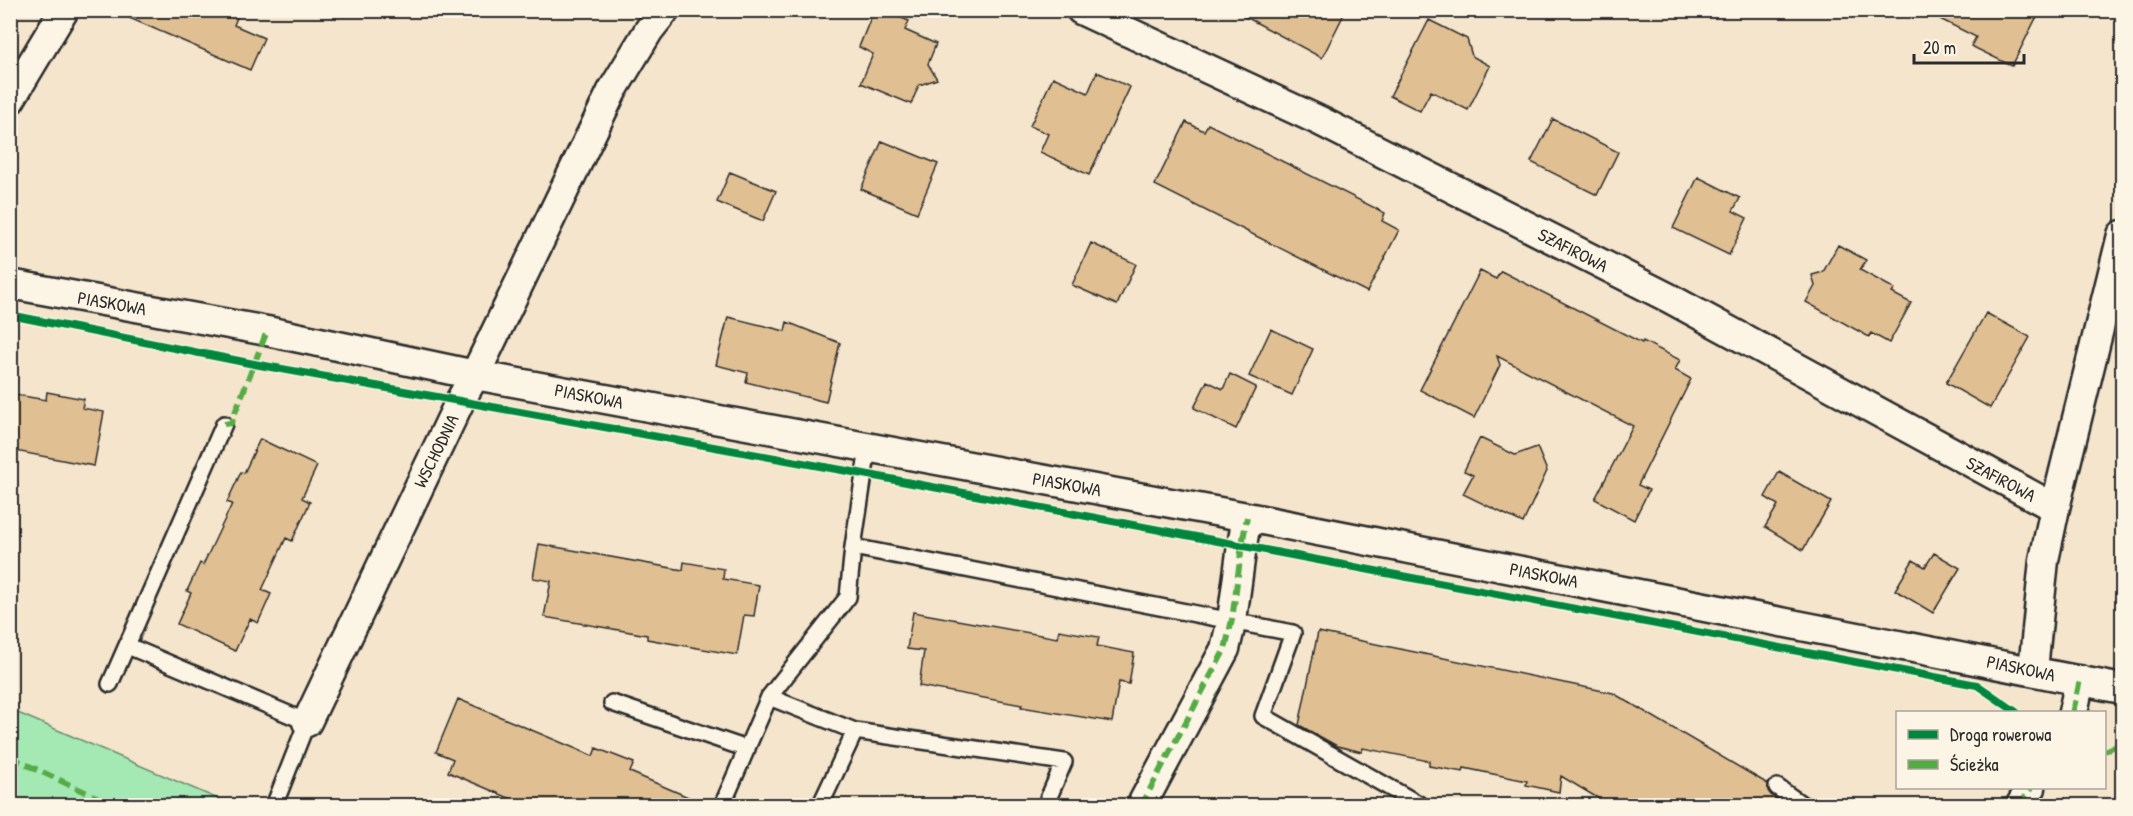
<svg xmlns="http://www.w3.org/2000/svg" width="2133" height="816" font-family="'Patrick Hand',sans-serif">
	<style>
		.green { fill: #a4e8b4; stroke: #688a70; stroke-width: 1.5 }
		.building { fill: #e0bf92; stroke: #2b2b2b; stroke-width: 1.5 }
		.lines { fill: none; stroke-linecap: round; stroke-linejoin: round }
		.lane-casing { stroke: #2b2b2b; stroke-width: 20 }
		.street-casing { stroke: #2b2b2b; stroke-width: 33 }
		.lane { stroke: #fcf5e5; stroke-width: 15 }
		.street { stroke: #fcf5e5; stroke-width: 28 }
		.quiet { stroke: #54ab44; stroke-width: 6; stroke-dasharray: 12 6; stroke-linecap: butt }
		.cycleway-casing { stroke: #fcf5e5; stroke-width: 11 }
		.cycleway { stroke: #00873e; stroke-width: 8 }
		.labels { text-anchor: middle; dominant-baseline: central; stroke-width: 6; stroke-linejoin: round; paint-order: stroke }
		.street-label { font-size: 18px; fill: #2b2b2b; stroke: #fcf5e5 }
	</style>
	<rect width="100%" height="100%" fill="#f4e5cc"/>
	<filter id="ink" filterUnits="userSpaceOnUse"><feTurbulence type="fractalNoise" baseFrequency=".0167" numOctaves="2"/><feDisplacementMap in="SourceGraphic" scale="12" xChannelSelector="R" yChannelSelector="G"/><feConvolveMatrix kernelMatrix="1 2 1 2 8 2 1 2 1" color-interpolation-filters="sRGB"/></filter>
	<g filter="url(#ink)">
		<path class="green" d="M 11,710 L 232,805 L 11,805 Z"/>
		<path class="building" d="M 111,10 L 240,10 L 234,25 L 264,38 L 250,70 Z
			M 874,10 L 882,10 L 909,21 L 905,30 L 936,44 L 928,64 L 937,79 L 919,85 L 911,104 L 861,83 L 873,54 L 859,47 Z
			M 1233,10 L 1346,10 L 1322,58 Z
			M 1922,10 L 2040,10 L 2012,66 L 1971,46 L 1976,37 Z
			M 1429,20 L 1467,39 L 1472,56 L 1490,66 L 1468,110 L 1431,91 L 1420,111 L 1390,96 Z
			M 1097,72 L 1130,87 L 1089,175 L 1040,152 L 1048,134 L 1030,126 L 1053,77 L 1088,93 Z
			M 1553,119 L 1618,152 L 1597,195 L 1531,162 Z
			M 1186,122 L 1204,131 L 1208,124 L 1385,213 L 1382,221 L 1399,230 L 1367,292 L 1155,185 Z
			M 882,141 L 938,164 L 917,213 L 861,189 Z
			M 730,172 L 776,191 L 763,221 L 717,202 Z
			M 1698,177 L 1740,198 L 1733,211 L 1747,218 L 1729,255 L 1673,228 Z
			M 1091,243 L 1136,264 L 1117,305 L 1072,285 Z
			M 1838,245 L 1866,260 L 1860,270 L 1895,289 L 1892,293 L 1911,303 L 1889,343 L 1871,333 L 1869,337 L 1806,302 L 1815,286 L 1812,275 L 1823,272 Z
			M 1480,271 L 1496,279 L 1501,271 L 1642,343 L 1643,341 L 1680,360 L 1675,370 L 1691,379 L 1638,485 L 1649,490 L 1634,520 L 1595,499 L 1633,426 L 1497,356 L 1500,365 L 1474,418 L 1420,390 Z
			M 1986,313 L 2030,337 L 1990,408 L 1946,383 Z
			M 728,317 L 785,331 L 787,322 L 840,343 L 826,402 L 746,382 L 748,373 L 716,365 Z
			M 1271,329 L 1313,349 L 1292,395 L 1249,376 Z
			M 1230,374 L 1256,387 L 1236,429 L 1194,408 L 1207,381 L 1223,389 Z
			M 47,392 L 84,399 L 82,408 L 104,412 L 94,466 L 10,450 L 10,394 L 46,400 Z
			M 1480,438 L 1515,455 L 1537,447 L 1547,471 L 1523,523 L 1463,494 L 1473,475 L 1464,471 Z
			M 260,439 L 317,466 L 302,498 L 310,502 L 292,541 L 286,538 L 262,590 L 271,594 L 258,623 L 250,619 L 235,651 L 177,624 L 191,593 L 187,591 L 200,563 L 203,565 L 232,504 L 227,502 L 241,472 L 244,473 Z
			M 1779,472 L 1831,502 L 1803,550 L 1765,527 L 1778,505 L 1765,497 Z
			M 539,544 L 683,570 L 684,562 L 724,569 L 723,579 L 759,585 L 754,616 L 744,615 L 737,655 L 647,639 L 647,635 L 544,617 L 551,581 L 533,578 Z
			M 1934,553 L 1960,568 L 1933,613 L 1895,590 L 1913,560 L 1925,567 Z
			M 913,612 L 1057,638 L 1059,630 L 1099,637 L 1097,646 L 1134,653 L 1129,684 L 1119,682 L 1112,722 L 1021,707 L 1022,705 L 919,686 L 924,651 L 907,649 Z
			M 1318,632 L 1613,693 L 1768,784 L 1768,791 L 1771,795 L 1786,806 L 1611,806 L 1561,776 L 1559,792 L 1526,785 L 1527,781 L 1464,768 L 1463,772 L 1429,766 L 1429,761 L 1363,748 L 1362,752 L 1337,746 L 1299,725 Z
			M 458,699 L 593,756 L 596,748 L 634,763 L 630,772 L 709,806 L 528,806 L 448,772 L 453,759 L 436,752 Z"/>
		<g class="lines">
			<g class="lane-casing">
				<path id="lane" d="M 853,547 L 1293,633 L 1263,716 L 1422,806
					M 128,646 L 307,722 L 274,806
					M 110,684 L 224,424
					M 769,697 L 855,731 L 1064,762 L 1045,806
					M 612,703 L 747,749
					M 1777,787 L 1804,806
					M 722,806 L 769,697 L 848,597 L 853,547 L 868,448
					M 820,806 L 855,731"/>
			</g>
			<g class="street-casing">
				<path id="street" d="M 1081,10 L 1320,121 L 1669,298 L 2055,508
					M 10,100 L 64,10
					M 10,284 L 267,331 L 475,375 L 1247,517 L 2122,689
					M 2033,670 L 2044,560 L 2055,508 L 2122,235
					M 2073,712 L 2080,680
					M 307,722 L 460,401 L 475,375 L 612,91 L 649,30 L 665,10
					M 1141,806 L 1225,649 L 1232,620 L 1242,545 L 1247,517
					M 2020,806 L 2031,788"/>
			</g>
			<use href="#lane" class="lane"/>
			<use href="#street" class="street"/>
			<path class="quiet" d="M 224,424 L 231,423 L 267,331
				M 2073,712 L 2080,680
				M 2104,751 L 2122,743
				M 10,757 L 115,806
				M 1141,806 L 1225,649 L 1232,620 L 1242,545 L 1247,517
				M 2020,806 L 2031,788"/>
			<g class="cycleway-casing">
				<path id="cycleway" d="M 10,315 L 254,364 L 864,474 L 1977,685 L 2016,712"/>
			</g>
			<use href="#cycleway" class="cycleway"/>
		</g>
	</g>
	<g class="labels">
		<g class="street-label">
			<text transform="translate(1573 250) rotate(27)">SZAFIROWA</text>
			<text transform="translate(112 303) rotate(10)">PIASKOWA</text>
			<text transform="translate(589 396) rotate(11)">PIASKOWA</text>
			<text transform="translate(436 451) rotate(-64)">WSCHODNIA</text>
			<text transform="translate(2001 479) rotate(28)">SZAFIROWA</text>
			<text transform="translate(1067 484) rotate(10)">PIASKOWA</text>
			<text transform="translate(1544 575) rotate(11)">PIASKOWA</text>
			<text transform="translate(2021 668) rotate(12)">PIASKOWA</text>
		</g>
	</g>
	<rect width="2133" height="816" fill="none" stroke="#fcf5e5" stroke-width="36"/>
	<rect x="18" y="18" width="2097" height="780" fill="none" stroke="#2b2b2b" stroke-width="2" filter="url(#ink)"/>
	<rect x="1896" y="711" width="210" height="78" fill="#fcf5e5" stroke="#a8a49b" stroke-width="1.5"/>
	<rect x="1908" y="730" width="30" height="9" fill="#00873e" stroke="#a8a49b" stroke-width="1.5"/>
	<text x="1950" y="741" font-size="18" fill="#2b2b2b">Droga rowerowa</text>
	<rect x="1908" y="760" width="30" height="9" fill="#54ab44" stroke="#a8a49b" stroke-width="1.5"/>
	<text x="1950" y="771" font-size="18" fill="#2b2b2b">Ścieżka</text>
	<path d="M1914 54v9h110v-9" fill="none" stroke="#2b2b2b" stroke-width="3"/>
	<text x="1923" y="54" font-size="18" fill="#2b2b2b" stroke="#fcf5e5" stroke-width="4.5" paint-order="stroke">20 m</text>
</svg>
